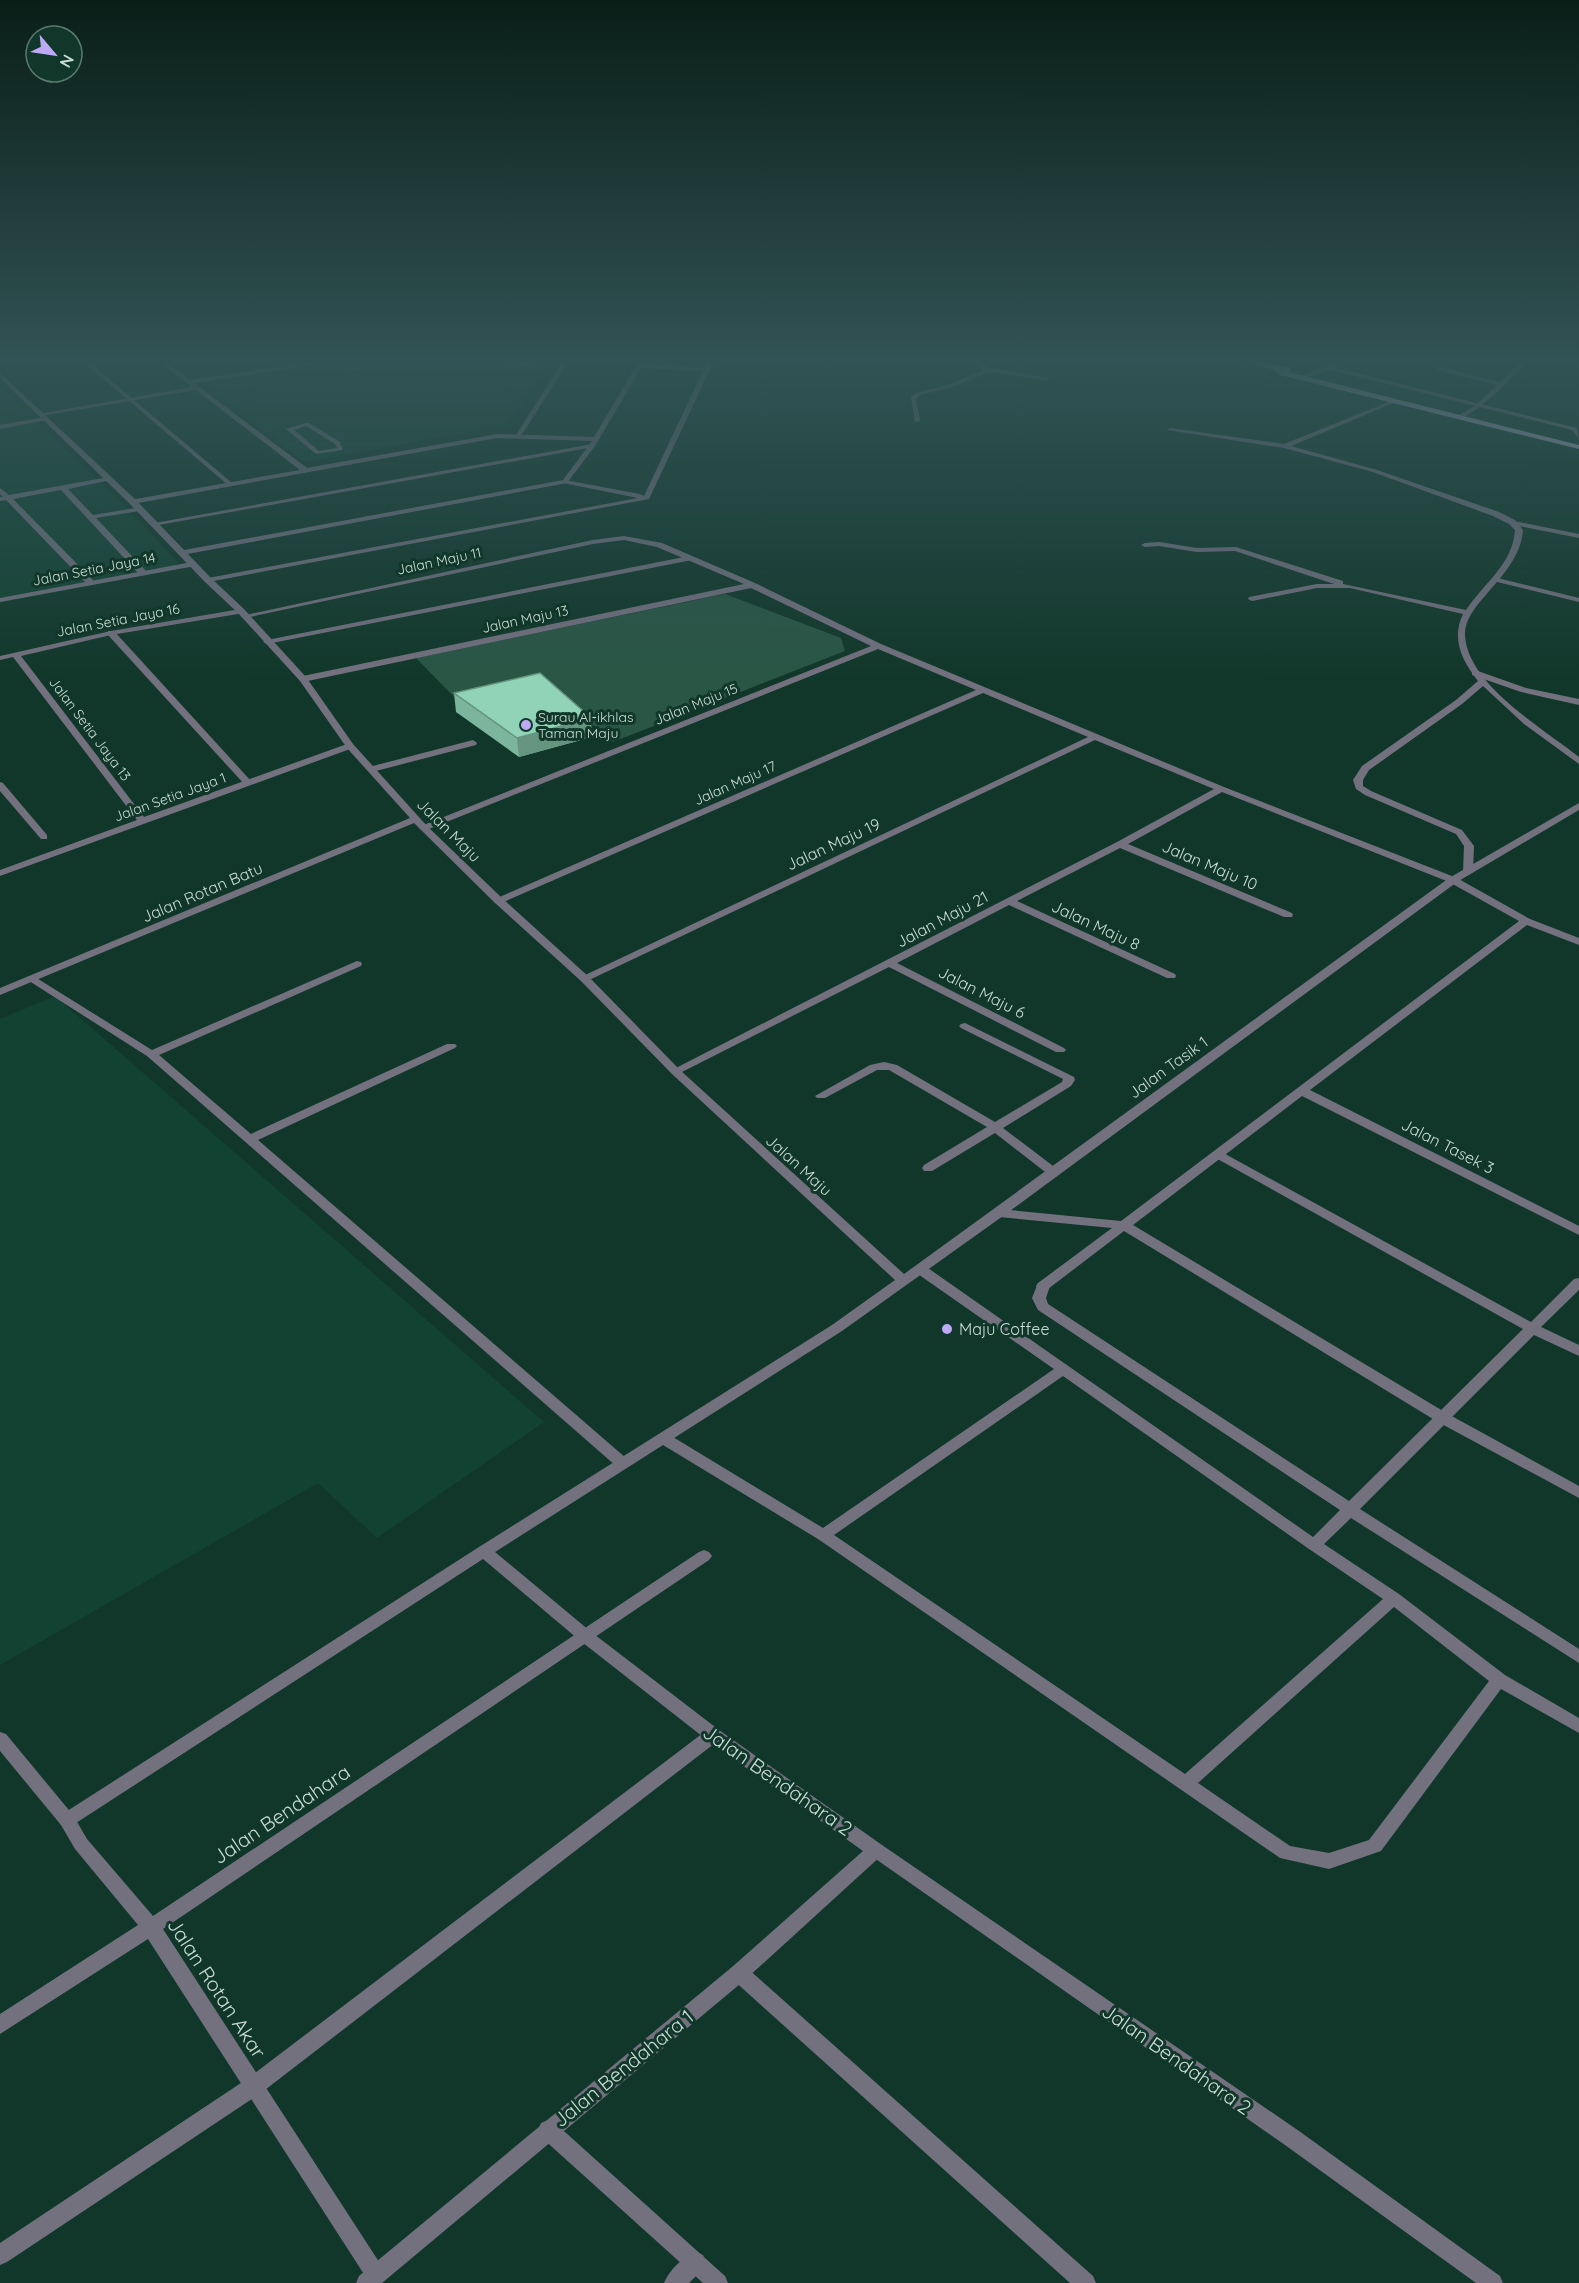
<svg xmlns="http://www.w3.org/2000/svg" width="1579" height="2283" font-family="Quicksand,sans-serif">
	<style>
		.built { fill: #124232 }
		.green { fill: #295645 }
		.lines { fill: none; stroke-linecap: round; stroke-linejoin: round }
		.service { fill: #74717f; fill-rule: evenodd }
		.minor { fill: #74717f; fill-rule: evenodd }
		.tertiary { fill: #74717f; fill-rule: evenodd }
		.primary { fill: #b9b2d0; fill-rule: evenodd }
		.wall { fill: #7cb59d }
		.shaded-wall { fill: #659480 }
		.building { fill: #90d3b7; stroke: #659480; stroke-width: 1.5 }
		.poi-dot { fill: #bea9f5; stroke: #11372a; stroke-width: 2 }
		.labels { text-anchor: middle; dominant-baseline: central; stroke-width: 6; stroke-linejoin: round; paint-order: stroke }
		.far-street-label { font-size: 14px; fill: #c9ddd4; stroke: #11372a }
		.far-poi-label { font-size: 14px; fill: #c9ddd4; stroke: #11372a; text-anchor: start }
		.street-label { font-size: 16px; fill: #c9ddd4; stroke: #11372a }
		.poi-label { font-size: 16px; fill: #c9ddd4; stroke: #11372a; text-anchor: start }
		.near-street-label { font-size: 20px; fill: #c9ddd4; stroke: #11372a }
	</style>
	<rect width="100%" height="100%" fill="#11372a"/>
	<path class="built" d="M 338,361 L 552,361 L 505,428 L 488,429 L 304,462 L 204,383 Z
		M 0,386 L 127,508 L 183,568 L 0,603 Z
		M 55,996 L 544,1422 L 377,1538 L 318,1483 L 0,1665 L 0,1019 Z"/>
	<path class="green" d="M 725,594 L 841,638 L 845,651 L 613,742 L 543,683 L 462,705 L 416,658 Z"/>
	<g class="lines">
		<path class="service" d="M 82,361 L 88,361 L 232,483 L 232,485 L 228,485 Z
			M 161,361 L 174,361 L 163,364 Z
			M 382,361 L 393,361 L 348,371 L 345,369 Z
			M 491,361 L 536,363 L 539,365 L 536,367 L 501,366 Z
			M 563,361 L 569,361 L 521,436 L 517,436 L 516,435 Z
			M 708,361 L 714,361 L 649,499 L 208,582 L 204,580 L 208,578 L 638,498 L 563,483 L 562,482 L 565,480 L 640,494 L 644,496 L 703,371 L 639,368 L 636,366 L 639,364 L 705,367 Z
			M 1329,366 L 1577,428 L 1579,439 L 1572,430 L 1327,369 Z
			M 1437,366 L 1503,383 L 1504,384 L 1501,386 L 1435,369 Z
			M 45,417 L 48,419 L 47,420 L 0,429 L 0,425 Z
			M 305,423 L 309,423 L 340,442 L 343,450 L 316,454 L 286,429 ZM 306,426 L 335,444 L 337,448 L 319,451 L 294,430 Z
			M 592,444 L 594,445 L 594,447 L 153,526 L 149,524 Z
			M 109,477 L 112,479 L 111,480 L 68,489 L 93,515 L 142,507 L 142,511 L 139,511 L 96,518 L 146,571 L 146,575 L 140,575 L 61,490 L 13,499 L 93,580 L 93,584 L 87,584 L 6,500 L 0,501 L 0,497 L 3,497 L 0,494 L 0,488 L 9,495 Z
			M 1509,520 L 1579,534 L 1579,538 L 1509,524 Z
			M 689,556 L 693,558 L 692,560 L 267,644 L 263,642 L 267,640 Z
			M 1493,577 L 1579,598 L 1579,602 L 1493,581 Z
			M 108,631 L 114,631 L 251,781 L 251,785 L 245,785 L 108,635 Z
			M 1475,670 L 1526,688 L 1579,699 L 1579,705 L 1521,692 L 1472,675 L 1472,671 Z
			M 473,740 L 477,743 L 476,745 L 372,772 L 367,769 L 369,767 Z
			M 0,782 L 3,783 L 47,835 L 47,839 L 41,839 L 0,791 Z
			M 965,1023 L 1074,1077 L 1075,1080 L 1071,1086 L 1003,1128 L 1057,1169 L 1059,1172 L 1057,1175 L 1049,1175 L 995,1133 L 932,1171 L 924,1171 L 922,1168 L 924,1165 L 987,1127 L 889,1070 L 877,1070 L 825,1098 L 817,1098 L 815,1096 L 870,1065 L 884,1062 L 897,1065 L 995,1122 L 1062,1082 L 1063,1079 L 961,1028 L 959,1026 L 961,1024 Z
			M 1218,1150 L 1531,1322 L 1574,1279 L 1579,1278 L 1579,1290 L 1541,1327 L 1579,1345 L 1579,1356 L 1534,1335 L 1360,1509 L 1579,1649 L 1579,1663 L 1351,1518 L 1324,1544 L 1399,1594 L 1505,1675 L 1579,1718 L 1579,1733 L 1501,1689 L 1381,1851 L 1329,1869 L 1280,1858 L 818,1539 L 658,1442 L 656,1438 L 658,1434 L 668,1434 L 823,1528 L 1054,1369 L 915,1272 L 914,1269 L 920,1265 L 925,1266 L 1313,1537 L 1340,1510 L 1038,1310 L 1032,1298 L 1038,1283 L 1043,1282 L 1050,1286 L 1046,1298 L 1048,1304 L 1349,1501 L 1523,1329 L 1214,1157 L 1212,1154 ZM 1063,1376 L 1309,1549 L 1383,1599 L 1185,1774 L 834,1535 ZM 1394,1607 L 1489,1681 L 1369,1840 L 1329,1853 L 1290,1846 L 1198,1783 Z
			M 713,1728 L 719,1730 L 721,1735 L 719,1740 L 261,2093 L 7,2262 L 0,2265 L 0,2243 L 247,2079 L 707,1730 Z
			M 739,1965 L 746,1967 L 1093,2276 L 1096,2283 L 1070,2283 L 732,1979 L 730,1973 L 732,1967 Z
			M 696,2252 L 703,2255 L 706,2262 L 703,2269 L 689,2283 L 664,2283 C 669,2270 683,2257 696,2252 Z"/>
		<path class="minor" d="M 158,361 L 164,361 L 190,380 L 317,361 L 330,361 L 327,363 L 194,383 L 307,468 L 497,434 L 594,437 L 639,361 L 645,361 L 595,446 L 567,483 L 182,555 L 179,555 L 179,551 L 563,480 L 592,441 L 497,438 L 133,504 L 130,504 L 130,500 L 300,470 L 196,390 L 41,416 L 38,414 L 192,387 Z
			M 836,361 L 844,361 L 829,367 L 824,366 Z
			M 975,361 L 981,361 L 981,363 L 987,367 L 1049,378 L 1046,380 L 990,372 L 955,386 L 920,395 L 916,399 L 920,421 L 915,422 L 911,397 L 916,393 L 951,384 L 983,370 L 976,365 Z
			M 1338,361 L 1345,361 L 1331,369 L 1299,380 L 1296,378 Z
			M 1522,361 L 1528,361 C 1515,375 1473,419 1456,419 L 1456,417 L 1476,405 Z
			M 1391,401 L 1396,402 L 1291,446 L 1377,470 L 1499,512 L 1515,520 L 1523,530 C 1521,557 1501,577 1485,596 C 1475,607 1464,621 1465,636 C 1468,685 1544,729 1579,757 L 1579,764 L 1524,724 L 1483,686 L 1462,704 L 1369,770 L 1363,780 L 1363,786 L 1371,791 L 1462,830 L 1474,846 L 1473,872 L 1468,875 L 1463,872 L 1464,846 L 1456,834 L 1365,795 L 1356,789 L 1353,780 L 1362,766 L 1456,700 L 1478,681 C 1462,661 1451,639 1463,614 L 1350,588 L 1317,588 L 1252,601 L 1248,599 L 1249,597 L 1317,584 L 1334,584 L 1235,551 L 1197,552 L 1159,546 L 1145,547 L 1141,545 L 1145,543 L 1159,542 L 1197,548 L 1236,547 L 1343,581 L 1343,584 L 1466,610 C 1483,584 1513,564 1515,530 L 1509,524 L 1493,516 L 1373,472 L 1284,448 L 1167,430 L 1170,428 L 1284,444 Z
			M 624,536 L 662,543 L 755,583 L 881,644 L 1224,787 L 1457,878 L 1530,919 L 1579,938 L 1579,945 L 1527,925 L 1310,1090 L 1579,1226 L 1579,1235 L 1302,1096 L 1133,1225 L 1448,1414 L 1579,1486 L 1579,1498 L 1438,1422 L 1124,1231 L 1048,1289 L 1038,1289 L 1036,1286 L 1038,1283 L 1112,1228 L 999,1217 L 993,1213 L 999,1209 L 1121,1221 L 1519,921 L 1449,882 L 1222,792 L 1128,844 L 1292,913 L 1293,915 L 1292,917 L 1284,917 L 1120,848 L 1017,901 L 1175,974 L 1176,976 L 1175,978 L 1167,978 L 1009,905 L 897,963 L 1064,1048 L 1066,1050 L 1064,1052 L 1056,1052 L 889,967 L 676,1075 L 670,1072 L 672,1070 L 1117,842 L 1214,789 L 1095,740 L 585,982 L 581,981 L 580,979 L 581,977 L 1088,737 L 983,693 L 499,904 L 494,901 L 495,899 L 976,690 L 878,649 L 424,831 L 419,828 L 421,826 L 871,646 L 751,588 L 303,682 L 299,679 L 303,676 L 744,584 L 657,547 L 624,540 L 593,544 L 245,618 L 241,616 L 593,540 Z
			M 192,562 L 196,564 L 195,566 L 0,602 L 0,598 Z
			M 241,609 L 244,609 L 244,613 L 111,635 L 21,656 L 144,817 L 347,744 L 353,744 L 353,748 L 0,876 L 0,870 L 137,820 L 13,657 L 0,660 L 0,656 L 111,631 Z
			M 357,961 L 361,962 L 362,964 L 361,966 L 159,1055 L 251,1134 L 447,1044 L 455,1044 L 457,1046 L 455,1048 L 258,1140 L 626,1458 L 628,1462 L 626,1466 L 621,1467 L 616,1466 L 147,1056 L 26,979 L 31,976 L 35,977 L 152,1050 Z
			M 704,1550 L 709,1552 L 712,1556 L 709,1560 L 163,1929 L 383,2268 L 386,2275 L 383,2282 L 369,2282 L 148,1939 L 0,2034 L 0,2014 L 138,1925 L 75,1849 L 61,1825 L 0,1751 L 0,1732 L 6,1734 L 73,1815 L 87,1839 L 153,1916 L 699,1552 Z
			M 876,1842 L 882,1845 L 1299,2131 L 1500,2276 L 1503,2283 L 1476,2283 L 1285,2145 L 870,1855 L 867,1850 L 870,1845 Z
			M 548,2120 L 555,2123 L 725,2276 L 728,2283 L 703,2283 L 541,2137 L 538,2130 L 541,2123 Z"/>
		<path class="tertiary" d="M 0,373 L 136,500 L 211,578 L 244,609 L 306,677 L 353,744 L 427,826 L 503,899 L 589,977 L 680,1070 L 904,1274 L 1449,878 L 1579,803 L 1579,810 L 1457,882 L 1003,1216 L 842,1331 L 495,1552 L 590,1631 L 719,1730 L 882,1845 L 885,1850 L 882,1855 L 746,1979 L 382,2283 L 356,2283 L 359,2276 L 732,1967 L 863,1851 L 707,1740 L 578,1639 L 483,1559 L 73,1825 L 67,1827 L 61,1825 L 58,1820 L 61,1815 L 479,1547 L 832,1325 L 895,1280 L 672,1074 L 581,981 L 495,903 L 414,823 L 0,995 L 0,988 L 410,818 L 347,748 L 300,681 L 238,613 L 205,582 L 130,504 L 0,378 Z"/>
		<path class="primary" d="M 1242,361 L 1255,361 L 1291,368 L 1289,372 L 1579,445 L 1579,449 L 1280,375 L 1275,370 Z"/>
	</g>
	<path class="wall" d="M 454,693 L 592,737 L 519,757 L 456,712 Z"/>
	<path class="shaded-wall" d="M 591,718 L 592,737 L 519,757 L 517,738 Z"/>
	<path class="building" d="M 540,673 L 591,718 L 517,738 L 454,693 Z"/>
	<linearGradient id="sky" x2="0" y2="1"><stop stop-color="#091e17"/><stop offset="0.53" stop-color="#325355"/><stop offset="1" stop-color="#325355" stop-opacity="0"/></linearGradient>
	<rect width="1579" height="680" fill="url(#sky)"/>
	<g class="poi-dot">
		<circle cx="526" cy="725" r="6"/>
		<circle cx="947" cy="1329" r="6"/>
	</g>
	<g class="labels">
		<g class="far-street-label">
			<text transform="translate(439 561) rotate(-12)">Jalan Maju 11</text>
			<text transform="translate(94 569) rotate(-11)">Jalan Setia Jaya 14</text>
			<text transform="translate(525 619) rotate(-12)">Jalan Maju 13</text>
			<text transform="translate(118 620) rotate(-11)">Jalan Setia Jaya 16</text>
			<text transform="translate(696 704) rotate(-22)">Jalan Maju 15</text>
			<text transform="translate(90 729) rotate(53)">Jalan Setia Jaya 13</text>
			<text transform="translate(735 783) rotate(-24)">Jalan Maju 17</text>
			<text transform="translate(170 797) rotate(-20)">Jalan Setia Jaya 1</text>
		</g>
		<g class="far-poi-label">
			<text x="538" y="717">Surau Al-ikhlas<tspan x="538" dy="16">Taman Maju</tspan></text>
		</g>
		<g class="street-label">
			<text transform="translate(449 830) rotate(45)">Jalan Maju</text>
			<text transform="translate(833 844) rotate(-25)">Jalan Maju 19</text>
			<text transform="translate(1210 865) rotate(23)">Jalan Maju 10</text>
			<text transform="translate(202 892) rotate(-23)">Jalan Rotan Batu</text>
			<text transform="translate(942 919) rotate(-28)">Jalan Maju 21</text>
			<text transform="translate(1096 925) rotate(25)">Jalan Maju 8</text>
			<text transform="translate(982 992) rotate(27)">Jalan Maju 6</text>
			<text transform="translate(1168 1067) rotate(-36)">Jalan Tasik 1</text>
			<text transform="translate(1448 1146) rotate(27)">Jalan Tasek 3</text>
			<text transform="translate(799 1165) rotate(42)">Jalan Maju</text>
		</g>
		<g class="poi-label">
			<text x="959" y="1329">Maju Coffee</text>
		</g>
		<g class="near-street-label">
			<text transform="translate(778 1780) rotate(35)">Jalan Bendahara 2</text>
			<text transform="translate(281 1814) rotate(-34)">Jalan Bendahara</text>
			<text transform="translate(217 1988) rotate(57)">Jalan Rotan Akar</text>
			<text transform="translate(1177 2059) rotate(35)">Jalan Bendahara 2</text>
			<text transform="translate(623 2068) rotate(-39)">Jalan Bendahara 1</text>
		</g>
	</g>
	<g transform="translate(54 54) rotate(119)"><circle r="28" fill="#11372a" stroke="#5b796e" stroke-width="1.5"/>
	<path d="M0-4.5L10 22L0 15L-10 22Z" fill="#bea9f5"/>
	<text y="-9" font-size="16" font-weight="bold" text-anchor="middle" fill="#c9ddd4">N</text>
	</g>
</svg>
